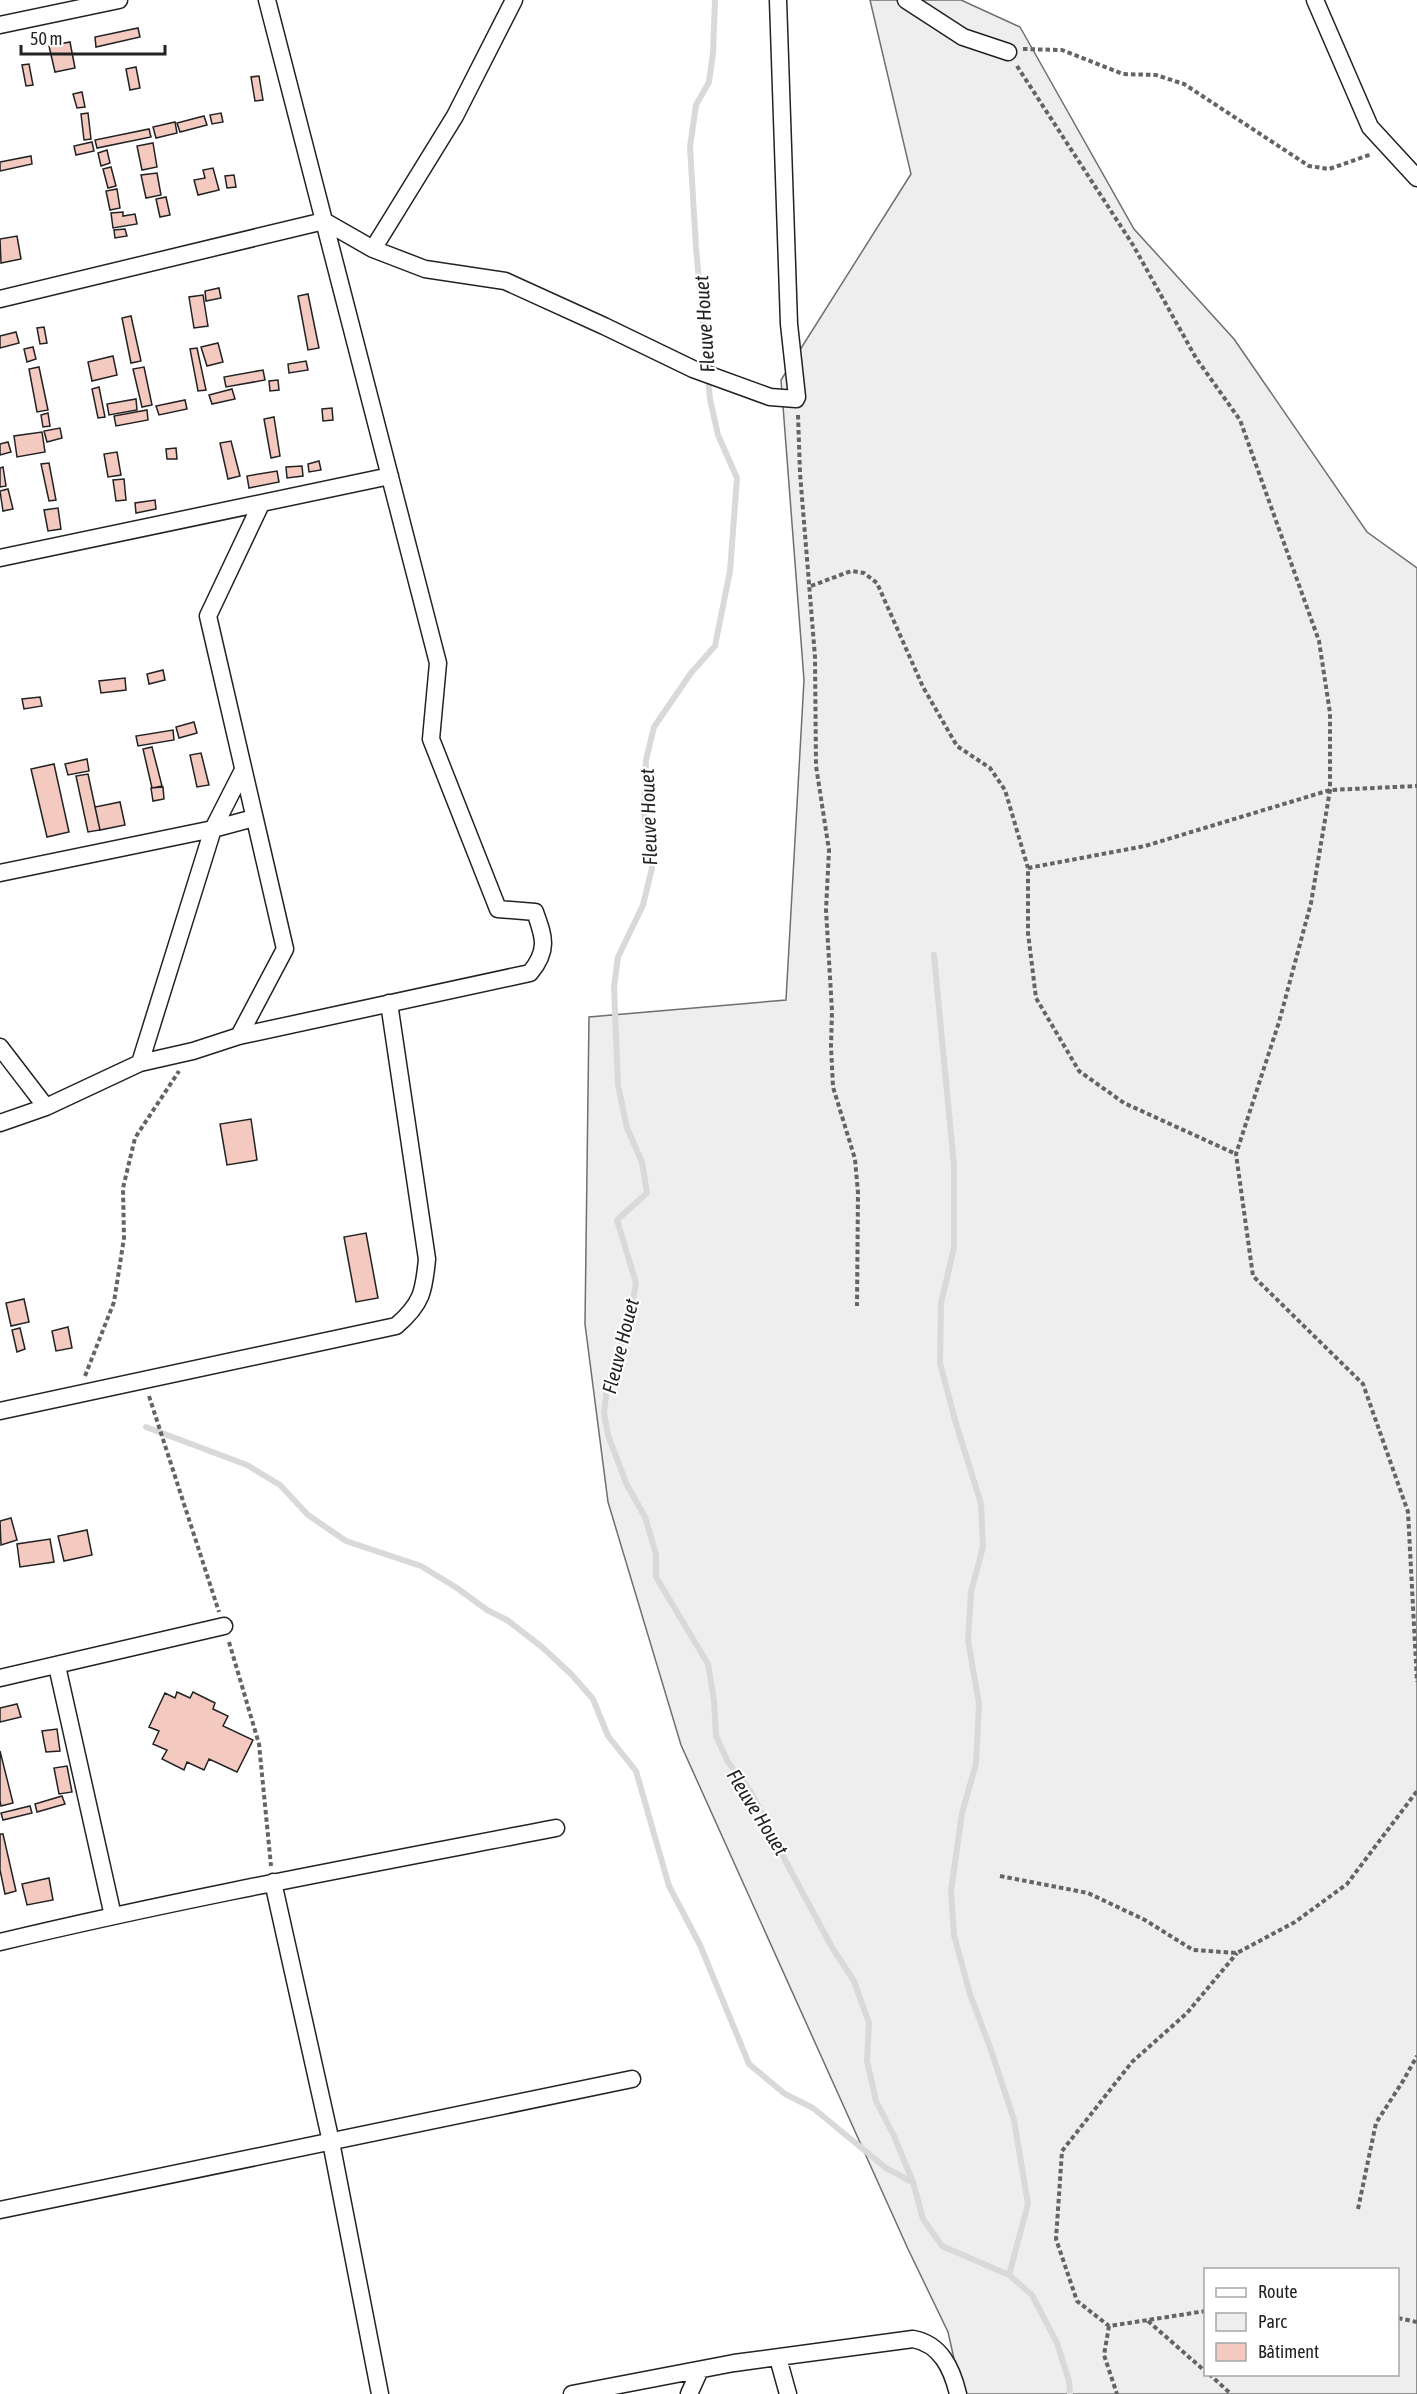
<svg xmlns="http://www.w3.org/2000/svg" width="1417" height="2394" font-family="'Asap Condensed',sans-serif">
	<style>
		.green { fill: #eee; stroke: #6f6f6f; stroke-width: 1.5; fill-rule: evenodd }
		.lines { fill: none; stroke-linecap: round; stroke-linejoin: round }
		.stream { stroke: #d9d9d9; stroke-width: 6 }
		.building { fill: #f3c9c0; stroke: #222; stroke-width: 1.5 }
		.street-casing { stroke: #222; stroke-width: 19 }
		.path { stroke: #646464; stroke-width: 4; stroke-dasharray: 4.5 3; stroke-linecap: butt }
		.street { stroke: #fff; stroke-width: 16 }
		.labels { text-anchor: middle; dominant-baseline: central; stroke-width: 4.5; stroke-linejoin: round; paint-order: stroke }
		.water-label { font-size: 20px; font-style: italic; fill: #222; stroke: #fff }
	</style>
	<rect width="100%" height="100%" fill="#fff"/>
	<path class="green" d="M 870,0 L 961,0 L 1020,27 L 1134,229 L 1234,339 L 1367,532 L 1417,568 L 1417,2394 L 962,2394 L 948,2332 L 908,2249 L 681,1745 L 608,1502 L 585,1324 L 589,1017 L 786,1000 L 804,680 L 781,380 L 911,174 ZM 1206,2270 L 1398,2270 L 1398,2374 L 1206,2374 Z"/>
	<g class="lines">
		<path class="stream" d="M 715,0 L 713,53 L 709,82 L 696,105 L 690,147 L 696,248 L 710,399 L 718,435 L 737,478 L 730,571 L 715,646 L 691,673 L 654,727 L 646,760 L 644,812 L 652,868 L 643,905 L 618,957 L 614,987 L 618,1085 L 627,1128 L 642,1162 L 647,1193 L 617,1220 L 636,1283 L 629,1321 L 607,1387 L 604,1413 L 608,1435 L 626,1483 L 645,1517 L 656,1554 L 656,1577 L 708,1664 L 714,1700 L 716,1736 L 728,1762 L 751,1792 L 786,1862 L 833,1949 L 854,1981 L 869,2023 L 867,2061 L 876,2101 L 894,2136 L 913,2182 L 923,2219 L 942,2246 L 1009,2275 L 1032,2295 L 1057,2343 L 1069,2381 L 1070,2394
			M 934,955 L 954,1166 L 954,1248 L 941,1303 L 940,1363 L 955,1420 L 981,1504 L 983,1547 L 971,1592 L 968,1640 L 979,1704 L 976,1764 L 962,1813 L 951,1891 L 954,1935 L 970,1994 L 991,2050 L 1014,2120 L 1028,2204 L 1009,2275
			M 146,1427 L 247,1465 L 280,1485 L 308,1515 L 346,1541 L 421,1566 L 457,1588 L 487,1610 L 507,1620 L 542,1647 L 572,1675 L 593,1699 L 608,1736 L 636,1771 L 669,1886 L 700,1945 L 749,2064 L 785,2094 L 813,2108 L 886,2168 L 912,2182"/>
	</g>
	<path class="building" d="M 138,28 L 140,37 L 96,47 L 95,37 Z
		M 70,42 L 75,68 L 55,72 L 49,46 Z
		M 29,64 L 33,85 L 26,86 L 22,65 Z
		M 136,67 L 140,88 L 130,90 L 126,69 Z
		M 259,76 L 263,100 L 255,101 L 251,77 Z
		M 82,92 L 85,107 L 77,108 L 73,94 Z
		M 88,113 L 91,139 L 84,140 L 81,114 Z
		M 221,113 L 223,122 L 212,124 L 210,115 Z
		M 204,116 L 207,125 L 180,132 L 177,123 Z
		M 175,122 L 177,133 L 156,138 L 153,127 Z
		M 149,129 L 151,137 L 97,148 L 95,140 Z
		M 92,142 L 94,151 L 76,155 L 74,146 Z
		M 153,143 L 157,167 L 142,170 L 137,146 Z
		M 107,150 L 110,163 L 101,166 L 98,153 Z
		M 31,156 L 32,164 L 0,171 L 0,162 Z
		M 111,167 L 116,186 L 108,188 L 103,169 Z
		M 213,168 L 219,190 L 198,195 L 194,180 L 205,178 L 203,170 Z
		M 157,173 L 161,195 L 146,198 L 141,175 Z
		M 234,175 L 236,187 L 227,188 L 225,176 Z
		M 117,189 L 120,208 L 110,210 L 106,191 Z
		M 166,197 L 170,215 L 160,217 L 156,199 Z
		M 123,212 L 123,216 L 135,214 L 137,224 L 113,228 L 111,213 Z
		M 125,229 L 127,236 L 115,238 L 114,230 Z
		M 17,236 L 21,259 L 1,263 L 0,239 Z
		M 219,288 L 221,298 L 206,301 L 205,291 Z
		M 308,294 L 319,348 L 308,350 L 298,296 Z
		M 203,295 L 208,326 L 194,328 L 189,297 Z
		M 131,316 L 141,361 L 131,363 L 122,318 Z
		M 44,327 L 47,343 L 40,344 L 37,328 Z
		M 16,332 L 19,343 L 0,348 L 0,336 Z
		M 218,343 L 223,362 L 207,366 L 201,347 Z
		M 33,347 L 36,359 L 27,362 L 24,349 Z
		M 197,348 L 206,390 L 198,391 L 190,349 Z
		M 113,356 L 117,375 L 92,381 L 88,362 Z
		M 306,361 L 308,370 L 289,373 L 288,364 Z
		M 39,367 L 48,410 L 37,412 L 29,369 Z
		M 144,367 L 152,405 L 142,407 L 133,369 Z
		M 263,370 L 265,380 L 226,387 L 224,377 Z
		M 278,380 L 279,390 L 270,391 L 269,381 Z
		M 99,387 L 105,417 L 98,418 L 92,389 Z
		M 232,389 L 235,399 L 212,404 L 209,395 Z
		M 136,399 L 137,410 L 109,415 L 107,404 Z
		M 185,400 L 187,409 L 159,415 L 156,406 Z
		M 332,408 L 333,420 L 323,421 L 322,409 Z
		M 147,410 L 148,420 L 116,426 L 114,416 Z
		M 48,413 L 50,426 L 43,427 L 41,415 Z
		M 274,417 L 280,456 L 271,458 L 264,419 Z
		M 60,428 L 62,438 L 47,442 L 44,431 Z
		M 42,432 L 45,452 L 17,457 L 14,436 Z
		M 231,441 L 240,476 L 228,479 L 220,443 Z
		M 8,442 L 11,452 L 0,455 L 0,444 Z
		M 176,448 L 177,459 L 167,459 L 166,449 Z
		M 117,452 L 121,475 L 108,477 L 104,454 Z
		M 319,461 L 321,470 L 309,472 L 308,464 Z
		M 49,463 L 56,500 L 49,501 L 41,464 Z
		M 302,466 L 303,476 L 287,478 L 286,467 Z
		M 3,467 L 6,486 L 0,487 L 0,468 Z
		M 277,471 L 279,482 L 249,488 L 247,476 Z
		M 124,479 L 126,500 L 116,501 L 113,480 Z
		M 8,489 L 13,509 L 3,511 L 0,491 Z
		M 155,500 L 156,509 L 136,513 L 135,503 Z
		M 58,508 L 61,529 L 48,531 L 44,510 Z
		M 163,670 L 165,680 L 149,684 L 147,674 Z
		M 125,678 L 126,690 L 101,693 L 99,681 Z
		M 40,697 L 42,706 L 24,709 L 22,699 Z
		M 194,722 L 197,733 L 179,738 L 176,727 Z
		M 173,730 L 174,740 L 138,746 L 136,736 Z
		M 152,747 L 162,786 L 152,788 L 143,749 Z
		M 201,753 L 209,785 L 197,787 L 190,755 Z
		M 87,759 L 89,771 L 68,775 L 65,764 Z
		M 54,764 L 69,832 L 47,837 L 31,769 Z
		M 88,774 L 100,830 L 88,832 L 76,776 Z
		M 163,787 L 164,799 L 153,801 L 151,788 Z
		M 120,802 L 125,825 L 100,830 L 95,807 Z
		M 251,1119 L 257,1160 L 227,1165 L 220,1124 Z
		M 366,1233 L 378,1298 L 356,1302 L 344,1237 Z
		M 24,1299 L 29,1322 L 11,1326 L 6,1303 Z
		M 68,1327 L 72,1348 L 56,1351 L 52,1331 Z
		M 20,1328 L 25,1349 L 17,1352 L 12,1330 Z
		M 11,1518 L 17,1540 L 1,1545 L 0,1521 Z
		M 87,1530 L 92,1555 L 64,1561 L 58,1536 Z
		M 50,1539 L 54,1562 L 20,1567 L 17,1544 Z
		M 177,1692 L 190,1698 L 193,1692 L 215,1703 L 213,1709 L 228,1716 L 223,1726 L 253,1740 L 237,1772 L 209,1759 L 204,1770 L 187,1762 L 184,1770 L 162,1759 L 167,1750 L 153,1744 L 159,1731 L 149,1727 L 165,1693 L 175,1698 Z
		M 17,1704 L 21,1717 L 0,1722 L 0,1708 Z
		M 57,1729 L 60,1751 L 46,1752 L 42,1731 Z
		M 0,1751 L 13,1803 L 1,1806 L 0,1801 Z
		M 67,1766 L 72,1792 L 59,1794 L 54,1768 Z
		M 62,1796 L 65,1804 L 37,1812 L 35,1804 Z
		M 30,1806 L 32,1813 L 3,1820 L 1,1813 Z
		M 0,1834 L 3,1834 L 16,1891 L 5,1894 L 0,1870 Z
		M 49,1878 L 53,1900 L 27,1905 L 22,1884 Z"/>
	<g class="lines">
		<g class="street-casing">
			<path id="street" d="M 906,0 L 963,37 L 1008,52
				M 1315,0 L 1370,127 L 1417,178
				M 0,25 L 119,0
				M 373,249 L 455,116 L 514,0
				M 0,299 L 324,221 L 373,249 L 425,269 L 505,281 L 604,326 L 693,369 L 770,397 L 796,399 L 797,397 L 789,324 L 778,0
				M 0,558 L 390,476
				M 0,873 L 213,829 L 254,818
				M 239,1036 L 285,949 L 208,616 L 261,504
				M 0,1047 L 46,1107
				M 140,1063 L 213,829 L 243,770
				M 0,1123 L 46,1107 L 140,1063 L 193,1051 L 239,1036 L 530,973 C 549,950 544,937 535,912 L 498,909 L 431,739 L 438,663 L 267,0
				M 0,1411 L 396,1326 C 422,1304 424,1291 427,1259 L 389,1003
				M 57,1666 L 113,1916
				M 0,1678 L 224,1626
				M 273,1882 L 331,2142 L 380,2394
				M 0,1942 C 184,1898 370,1864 556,1828
				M 0,2210 L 632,2079
				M 778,2358 L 788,2394
				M 572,2394 L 734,2363 L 913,2339 C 941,2344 952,2369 958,2394
				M 689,2394 L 699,2372"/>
		</g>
		<path class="path" d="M 1023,49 L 1062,50 L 1123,74 L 1156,75 L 1184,84 L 1309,166 L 1329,169 L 1372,154
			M 1017,66 L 1133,245 L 1196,358 L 1240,420 L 1319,641 L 1330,713 L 1330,790 L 1311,903 L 1279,1022 L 1236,1154 L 1253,1276 L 1363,1384 L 1408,1512 L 1417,1682
			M 798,415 L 800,473 L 815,657 L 816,766 L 829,850 L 826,910 L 832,1011 L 831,1046 L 833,1087 L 855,1159 L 858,1193 L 857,1306
			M 811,586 L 851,571 L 864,573 L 877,583 L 923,687 L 957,746 L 990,768 L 1005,790 L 1028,868 L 1028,933 L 1036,998 L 1079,1071 L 1124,1103 L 1236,1154
			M 1028,868 L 1145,846 L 1330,790 L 1417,786
			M 85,1376 L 114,1302 L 124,1238 L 123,1188 L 135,1138 L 179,1071
			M 149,1396 L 219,1612
			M 229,1642 L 259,1744 L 271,1866
			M 1000,1876 L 1088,1893 L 1145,1920 L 1193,1950 L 1237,1953 L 1295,1922 L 1347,1884 L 1417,1791
			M 1358,2209 L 1376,2123 L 1403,2081 L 1417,2056
			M 1206,2311 L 1109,2326 L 1077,2301 L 1056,2239 L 1062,2151 L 1132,2062 L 1187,2013 L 1237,1953
			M 1398,2318 L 1417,2322
			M 1148,2321 L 1206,2372
			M 1109,2326 L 1104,2355 L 1117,2394
			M 1209,2374 L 1231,2394"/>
		<use href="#street" class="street"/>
	</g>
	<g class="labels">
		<g class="water-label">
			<text transform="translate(704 324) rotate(-94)">Fleuve Houet</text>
			<text transform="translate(648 817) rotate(-92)">Fleuve Houet</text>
			<text transform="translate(620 1346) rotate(-76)">Fleuve Houet</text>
			<text transform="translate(758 1812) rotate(58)">Fleuve Houet</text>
		</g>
	</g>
	<rect x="1204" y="2268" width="195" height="108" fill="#ffffff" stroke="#a7a7a7" stroke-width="1.5"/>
	<rect x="1216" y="2288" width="30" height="9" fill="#ffffff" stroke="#a7a7a7" stroke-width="1.5"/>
	<text x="1258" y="2298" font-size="18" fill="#222222">Route</text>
	<rect x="1216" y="2313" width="30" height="18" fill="#eeeeee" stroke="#a7a7a7" stroke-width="1.5"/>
	<text x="1258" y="2328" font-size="18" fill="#222222">Parc</text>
	<rect x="1216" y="2343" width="30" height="18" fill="#f3c9c0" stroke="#a7a7a7" stroke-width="1.5"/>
	<text x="1258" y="2358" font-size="18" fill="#222222">Bâtiment</text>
	<path d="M21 45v9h144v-9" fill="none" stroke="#222222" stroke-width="3"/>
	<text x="30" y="45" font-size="18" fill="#222222" stroke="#ffffff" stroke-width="4.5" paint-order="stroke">50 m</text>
</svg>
